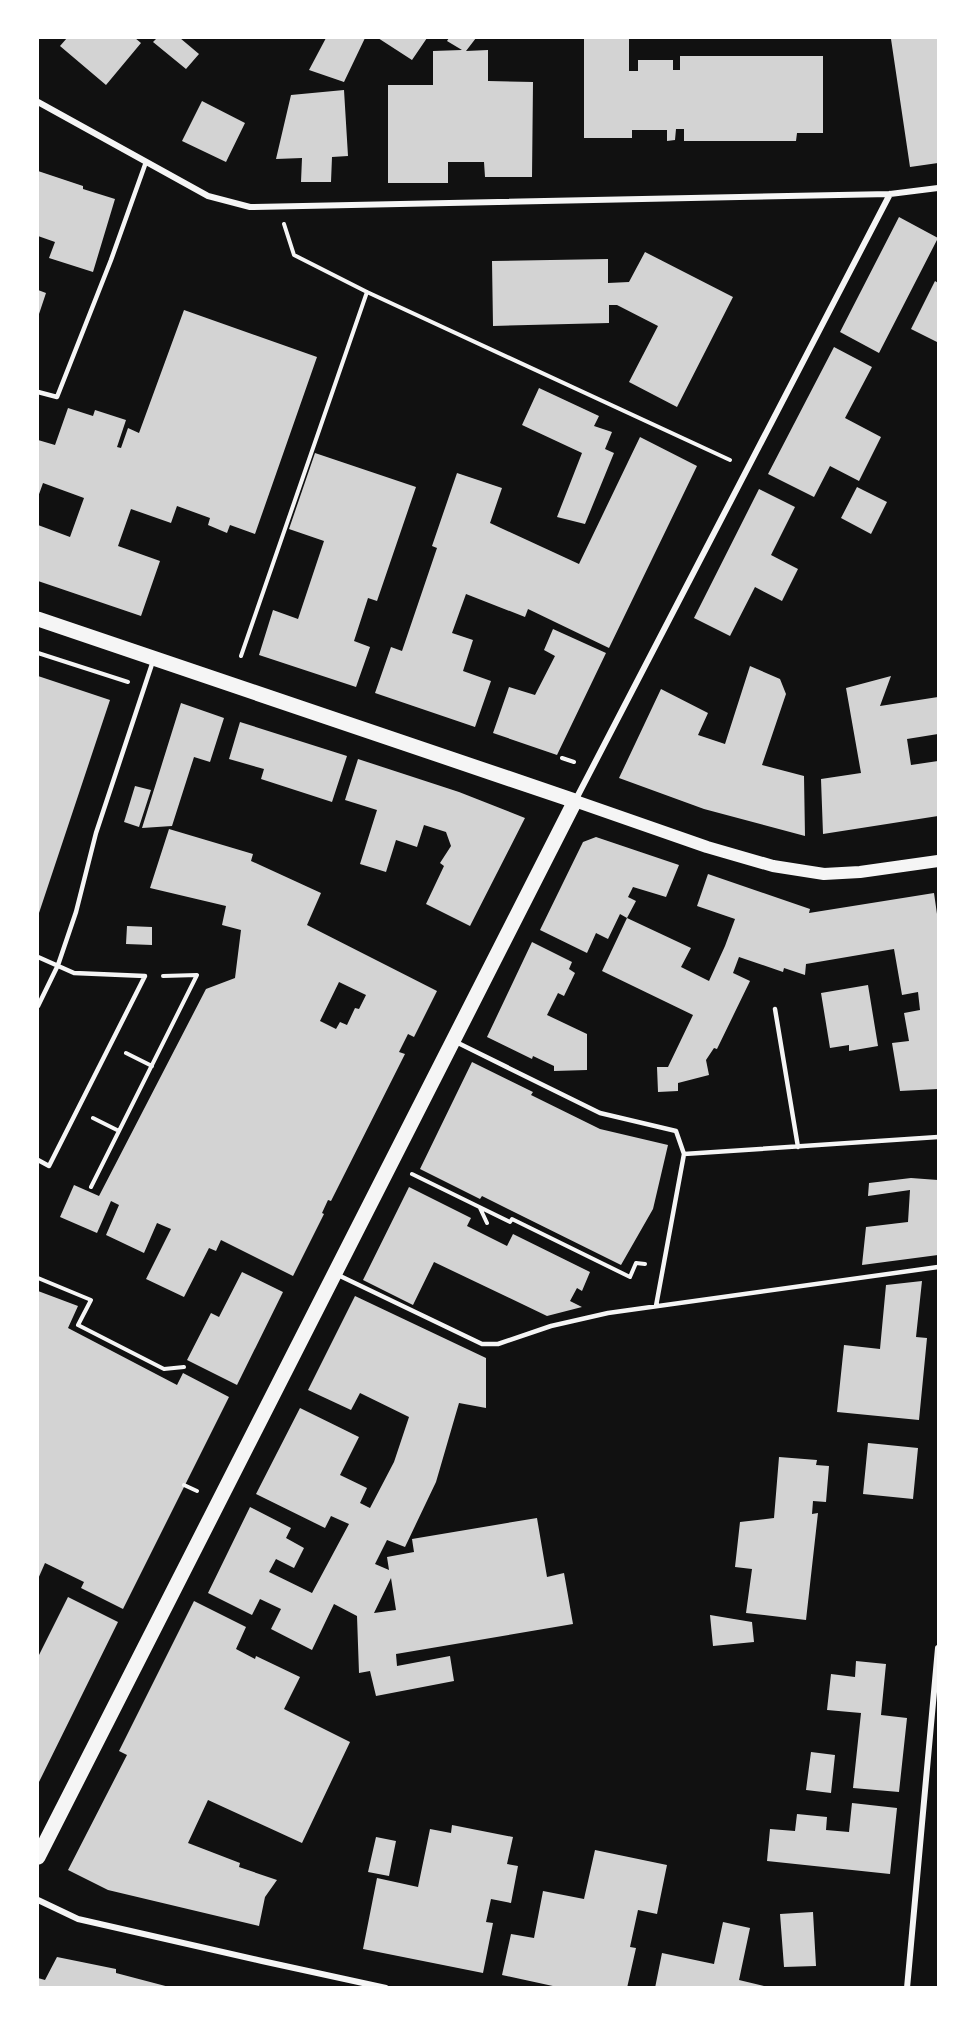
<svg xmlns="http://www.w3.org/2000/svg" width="976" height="2025" font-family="'Nunito Sans',sans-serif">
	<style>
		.building { fill: #d3d3d3; fill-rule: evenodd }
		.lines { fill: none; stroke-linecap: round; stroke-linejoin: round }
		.path { stroke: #f5f5f5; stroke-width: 4 }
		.service { stroke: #f5f5f5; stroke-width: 4.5 }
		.minor { stroke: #f5f5f5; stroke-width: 6 }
		.secondary { stroke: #f5f5f5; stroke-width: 12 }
		.primary { stroke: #f5f5f5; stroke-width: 15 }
	</style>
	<rect width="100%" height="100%" fill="#111"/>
	<path class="building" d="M 67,38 L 135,38 L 141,43 L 106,85 L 60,46 Z
		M 157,38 L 180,38 L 199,54 L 186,69 L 153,42 Z
		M 326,38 L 365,38 L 344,82 L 309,70 Z
		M 378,38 L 427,38 L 412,60 Z
		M 449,38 L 476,38 L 466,51 L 488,50 L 488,81 L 533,82 L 532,177 L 485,177 L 484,162 L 448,162 L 448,183 L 388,183 L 388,85 L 433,85 L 433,51 L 462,50 L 447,41 Z
		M 584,38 L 629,38 L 629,71 L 638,71 L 638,60 L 673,60 L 673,70 L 680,70 L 680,56 L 823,56 L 823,133 L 797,133 L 796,141 L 684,141 L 684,129 L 676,129 L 675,140 L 667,141 L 667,130 L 632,130 L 632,138 L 584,138 Z
		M 902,38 L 937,38 L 938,163 L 910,167 L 891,39 Z
		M 344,90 L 348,156 L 332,157 L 331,182 L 301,182 L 302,158 L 276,159 L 291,95 Z
		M 202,101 L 245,123 L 226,162 L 182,141 Z
		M 38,171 L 83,186 L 83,189 L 115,199 L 93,272 L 49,258 L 55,242 L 38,236 Z
		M 899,217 L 938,238 L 879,353 L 840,332 Z
		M 645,252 L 733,297 L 677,407 L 629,382 L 658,326 L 617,305 L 609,305 L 609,323 L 493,326 L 492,261 L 608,259 L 608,283 L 629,282 Z
		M 935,281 L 938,283 L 937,342 L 911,329 Z
		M 38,290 L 46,293 L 38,317 Z
		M 184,310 L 317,357 L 255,534 L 230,525 L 227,533 L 208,525 L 210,518 L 177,506 L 171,523 L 131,509 L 118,546 L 160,561 L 141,616 L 38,581 L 38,525 L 70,537 L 84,498 L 43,483 L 38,497 L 38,440 L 55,445 L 68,408 L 93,416 L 95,410 L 126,420 L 117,447 L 121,448 L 128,428 L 139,433 Z
		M 834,347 L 872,367 L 845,418 L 881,437 L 859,481 L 830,466 L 814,497 L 768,474 Z
		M 539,388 L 599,416 L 594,426 L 612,432 L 605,449 L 614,453 L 585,524 L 557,517 L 582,453 L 522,425 Z
		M 640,437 L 697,466 L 609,648 L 528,609 L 525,617 L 466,594 L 452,633 L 473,640 L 463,671 L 491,681 L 475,727 L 375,693 L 391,647 L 402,651 L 437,548 L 432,546 L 457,473 L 502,488 L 490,523 L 579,564 Z
		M 315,453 L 416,487 L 377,601 L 368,598 L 354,641 L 370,647 L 356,687 L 259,655 L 273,610 L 298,619 L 324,541 L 289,529 Z
		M 857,487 L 887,502 L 871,534 L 841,518 Z
		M 759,489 L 795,507 L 771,555 L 798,569 L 782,601 L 755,587 L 730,636 L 694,618 Z
		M 553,629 L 606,653 L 557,755 L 493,733 L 509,687 L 535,695 L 555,656 L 544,650 Z
		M 750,666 L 780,679 L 786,694 L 762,765 L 804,776 L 805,836 L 704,809 L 619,778 L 661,689 L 708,713 L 698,735 L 725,744 Z
		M 38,676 L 110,700 L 38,916 Z
		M 891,676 L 880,706 L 938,697 L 938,734 L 907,739 L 911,765 L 938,761 L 938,816 L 823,834 L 821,779 L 861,773 L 846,688 Z
		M 181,703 L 224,718 L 210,762 L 194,757 L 172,826 L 142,828 Z
		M 240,722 L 347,756 L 332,802 L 261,779 L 264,769 L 229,759 Z
		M 358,759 L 459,792 L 525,818 L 470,926 L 426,904 L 444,866 L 440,863 L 451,846 L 446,832 L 424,825 L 417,847 L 396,840 L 386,872 L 360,864 L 377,810 L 345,800 Z
		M 135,786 L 151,790 L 139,827 L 124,822 Z
		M 169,829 L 253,854 L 251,861 L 321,893 L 307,925 L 437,991 L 414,1037 L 408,1034 L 399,1052 L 405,1054 L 331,1201 L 328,1200 L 322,1213 L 324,1214 L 293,1276 L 221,1240 L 216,1251 L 209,1248 L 184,1297 L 146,1279 L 171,1229 L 157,1223 L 144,1253 L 106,1235 L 119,1205 L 111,1201 L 97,1233 L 60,1217 L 74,1185 L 99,1196 L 206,989 L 235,978 L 241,930 L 222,925 L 226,906 L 150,888 ZM 339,982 L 366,995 L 359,1009 L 355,1008 L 347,1025 L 340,1022 L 336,1029 L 320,1021 Z
		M 596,837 L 679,865 L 666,897 L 633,887 L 628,897 L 636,901 L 627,918 L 691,948 L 681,967 L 709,981 L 725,946 L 735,919 L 697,906 L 708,874 L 810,909 L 809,913 L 934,893 L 938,921 L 938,1089 L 900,1091 L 892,1043 L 909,1041 L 904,1013 L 920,1010 L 918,992 L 902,995 L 894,949 L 806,964 L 805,975 L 784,968 L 783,972 L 739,957 L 733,973 L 750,981 L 717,1049 L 714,1048 L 706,1060 L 709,1075 L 678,1083 L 678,1091 L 658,1092 L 657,1067 L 668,1067 L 693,1015 L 602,971 L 627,918 L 620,914 L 608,939 L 596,933 L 587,953 L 540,930 L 583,842 Z
		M 127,926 L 152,927 L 152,945 L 126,944 Z
		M 532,942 L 572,962 L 569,969 L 575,973 L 564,996 L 558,993 L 547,1015 L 587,1034 L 587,1070 L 554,1071 L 554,1066 L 533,1056 L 532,1059 L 487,1037 Z
		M 868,985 L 878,1046 L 849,1051 L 849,1045 L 830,1048 L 821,993 Z
		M 472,1062 L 533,1092 L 531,1095 L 600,1129 L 668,1145 L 653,1209 L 621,1265 L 482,1196 L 480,1199 L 420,1169 Z
		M 911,1178 L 938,1180 L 938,1255 L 862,1265 L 866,1227 L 908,1222 L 910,1190 L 868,1196 L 869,1183 Z
		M 409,1187 L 471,1218 L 467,1226 L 507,1246 L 513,1234 L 590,1272 L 582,1291 L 577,1288 L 570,1301 L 582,1307 L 547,1316 L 434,1262 L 413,1305 L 363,1280 Z
		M 242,1272 L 283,1292 L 237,1385 L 187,1360 L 211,1313 L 219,1317 Z
		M 922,1281 L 916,1337 L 927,1338 L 919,1420 L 837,1412 L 844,1345 L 880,1349 L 886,1285 Z
		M 38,1291 L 78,1306 L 68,1328 L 177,1385 L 183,1373 L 229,1397 L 123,1609 L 81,1588 L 84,1582 L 45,1563 L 38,1579 Z
		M 355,1296 L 486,1358 L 486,1408 L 459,1403 L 436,1482 L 405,1547 L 387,1540 L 375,1564 L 389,1570 L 387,1557 L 414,1552 L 412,1539 L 537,1518 L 547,1577 L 564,1573 L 573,1624 L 396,1654 L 397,1666 L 450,1656 L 454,1681 L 376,1696 L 370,1671 L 359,1673 L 357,1616 L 334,1604 L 312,1650 L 271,1629 L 281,1609 L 260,1599 L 252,1615 L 208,1593 L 250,1507 L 291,1528 L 286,1538 L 304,1548 L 294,1568 L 276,1559 L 269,1572 L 312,1593 L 349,1524 L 331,1516 L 325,1528 L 256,1494 L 300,1408 L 359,1437 L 340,1475 L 367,1488 L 360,1503 L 370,1508 L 394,1462 L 409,1417 L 360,1393 L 351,1410 L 308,1390 ZM 391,1578 L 396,1610 L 374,1613 Z
		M 868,1443 L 918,1448 L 913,1499 L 863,1494 Z
		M 779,1457 L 817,1460 L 816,1465 L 829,1466 L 826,1502 L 813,1501 L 812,1514 L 818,1513 L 806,1620 L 746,1613 L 752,1569 L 735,1567 L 740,1522 L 774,1518 Z
		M 68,1597 L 118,1622 L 38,1784 L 38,1657 Z
		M 194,1601 L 246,1627 L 236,1649 L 255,1659 L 256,1656 L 300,1677 L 284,1709 L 350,1742 L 302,1843 L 208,1800 L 188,1843 L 240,1863 L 239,1867 L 277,1880 L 265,1897 L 259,1926 L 108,1890 L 68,1870 L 127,1755 L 119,1751 Z
		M 710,1615 L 752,1622 L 754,1642 L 713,1646 Z
		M 856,1661 L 886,1664 L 881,1715 L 907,1718 L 899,1792 L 853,1788 L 861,1713 L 827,1710 L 831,1674 L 855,1677 Z
		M 811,1752 L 835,1755 L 831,1793 L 806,1790 Z
		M 852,1803 L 897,1808 L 890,1874 L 767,1861 L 770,1829 L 795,1831 L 797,1814 L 827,1817 L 826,1830 L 849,1832 Z
		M 452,1825 L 513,1837 L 507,1864 L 518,1866 L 511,1903 L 491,1899 L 486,1922 L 493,1923 L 483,1973 L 363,1949 L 377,1878 L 418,1887 L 430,1829 L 451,1833 Z
		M 376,1837 L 396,1841 L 389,1876 L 368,1872 Z
		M 595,1850 L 667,1865 L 657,1914 L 638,1910 L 630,1947 L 636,1948 L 627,1988 L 562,1988 L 502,1975 L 511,1934 L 534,1938 L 543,1891 L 584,1899 Z
		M 813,1912 L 816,1966 L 784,1967 L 780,1914 Z
		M 723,1922 L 750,1928 L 739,1980 L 772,1988 L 655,1988 L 662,1953 L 714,1964 Z
		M 57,1957 L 116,1969 L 116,1973 L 173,1988 L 38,1988 L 38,1978 L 45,1980 Z"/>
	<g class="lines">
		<path class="path" d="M 284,224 L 294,255 L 367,292 L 730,460
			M 38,653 L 128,682
			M 241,656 L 367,292
			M 562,758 L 574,762
			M 126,1053 L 152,1066
			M 93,1118 L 119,1131
			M 412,1174 L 510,1222 L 512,1219 L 630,1277 L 636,1263 L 645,1264
			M 91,1187 L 197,975 L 163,976
			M 480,1208 L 487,1223
			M 38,1278 L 91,1300 L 78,1325 L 164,1369 L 184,1367
			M 184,1485 L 197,1491"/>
		<path class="service" d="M 38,392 L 57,397 L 111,260 L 146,162
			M 38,957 L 74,973 L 145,976 L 49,1166 L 38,1160
			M 38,1006 L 58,965 L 76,912 L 96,833 L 153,661
			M 775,1009 L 798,1147
			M 456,1042 L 600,1113 L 676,1131 L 684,1154 L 656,1306
			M 684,1154 L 938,1137
			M 338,1275 L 482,1344 L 498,1344 L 551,1326 L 608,1313 L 938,1267"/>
		<path class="minor" d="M 38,102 L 208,196 L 250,207 L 890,194 L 938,188
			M 575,801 L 890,194
			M 38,1900 L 78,1919 L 262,1961 L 386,1988
			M 907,1988 L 938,1648"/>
		<path class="secondary" d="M 575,801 L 707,847 L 773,866 L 824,874 L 860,872 L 938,861"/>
		<path class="primary" d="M 38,619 L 575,801 L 38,1857"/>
	</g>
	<rect width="976" height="2025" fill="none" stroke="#ffffff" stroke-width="78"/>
</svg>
